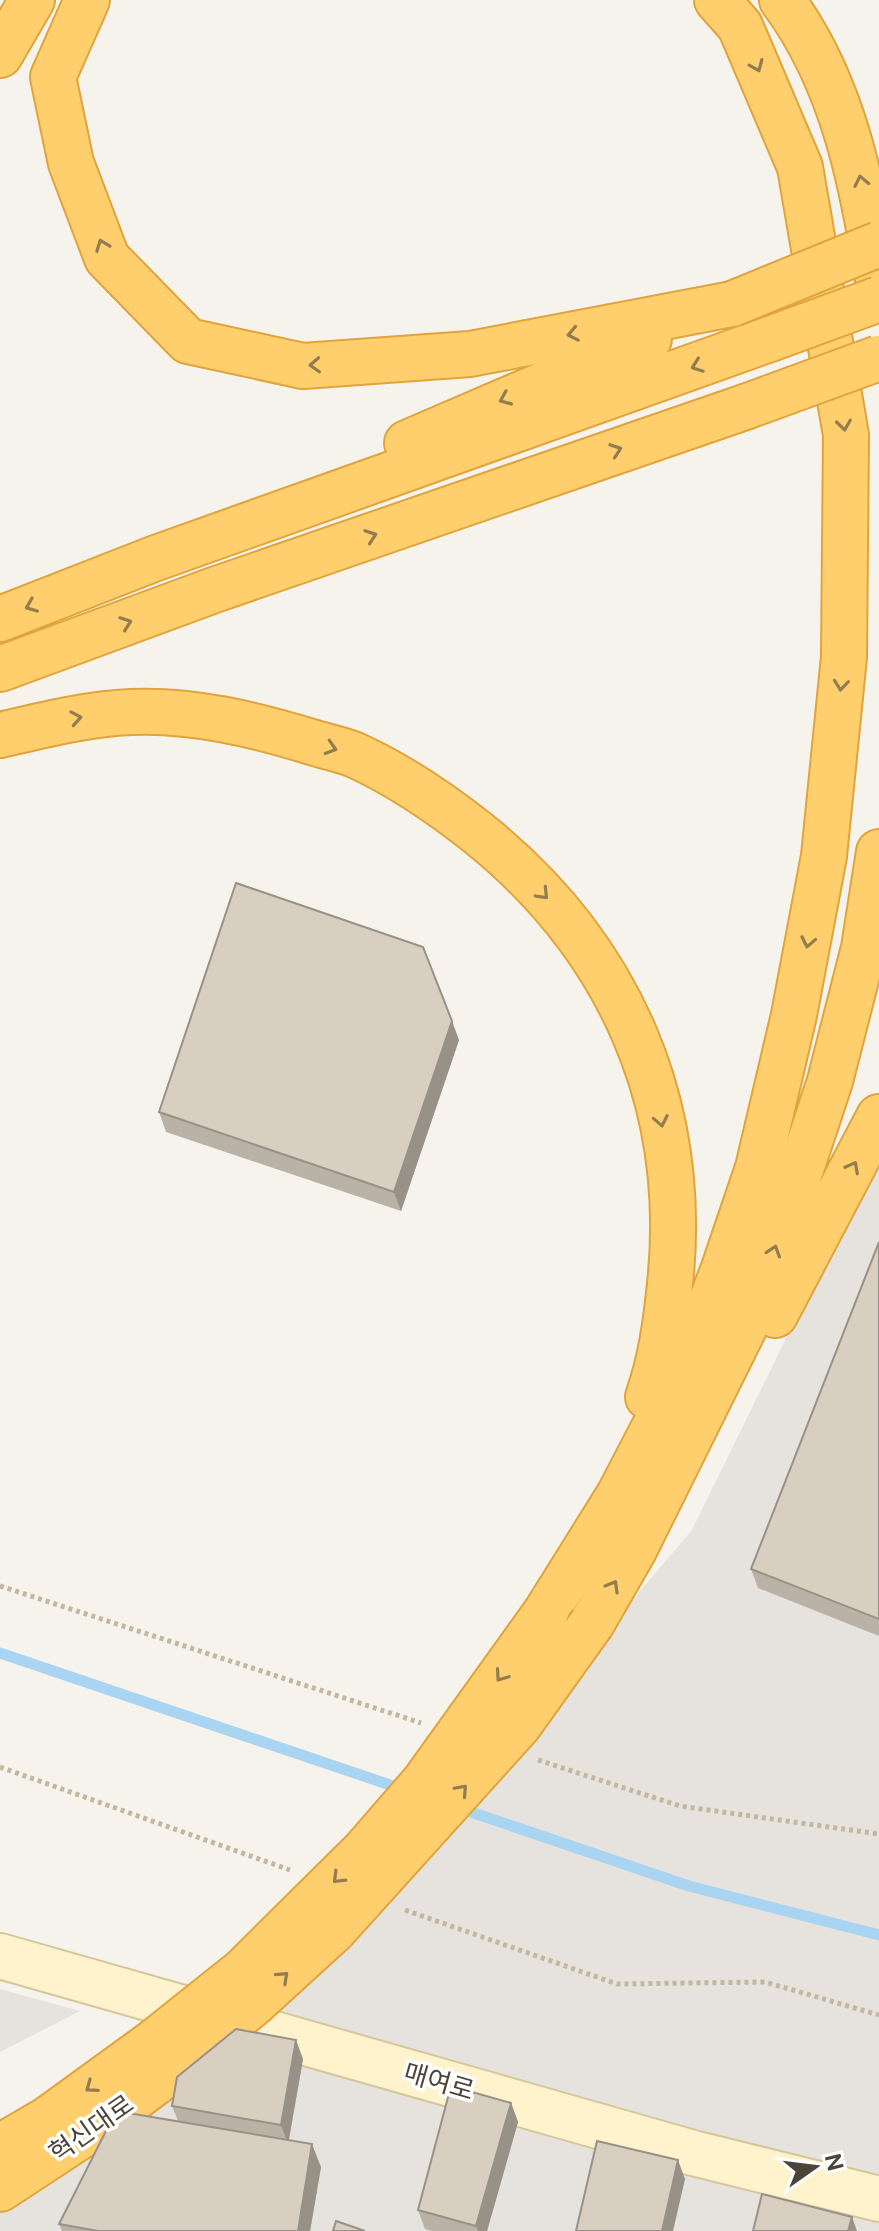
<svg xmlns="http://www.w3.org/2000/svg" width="879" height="2231" font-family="'Public Sans','Noto Sans KR',sans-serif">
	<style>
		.industrial { fill: #e6e2dd }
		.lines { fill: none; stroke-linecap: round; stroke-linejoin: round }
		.stream { stroke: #a9d4f2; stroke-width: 11 }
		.secondary-casing { stroke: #d6c79b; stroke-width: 48 }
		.highway-casing { stroke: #e0a43c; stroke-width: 48 }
		.path { stroke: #c4b79f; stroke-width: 5; stroke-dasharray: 4 4; stroke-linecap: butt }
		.secondary { stroke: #fff3cd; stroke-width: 44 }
		.highway { stroke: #ffcf6e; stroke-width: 44 }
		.highway-bridge-casing { stroke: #e0a43c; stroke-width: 48; stroke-linecap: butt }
		.highway-bridge { stroke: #ffcf6e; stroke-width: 44 }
		.wall { fill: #bab2a6 }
		.shaded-wall { fill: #979187 }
		.building { fill: #d8cfc1; stroke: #979187; stroke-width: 2 }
		.oneway { stroke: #937c4e }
		.labels { text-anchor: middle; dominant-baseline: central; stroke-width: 7; stroke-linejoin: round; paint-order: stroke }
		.street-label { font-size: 26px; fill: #4b4439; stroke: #fff }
	</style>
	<rect width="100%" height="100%" fill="#f6f3ec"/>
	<path class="industrial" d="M 879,1149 L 879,2231 L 0,2231 L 0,2163 L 297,1995 L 692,1530 Z
		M 0,1989 L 80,2011 L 0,2052 Z"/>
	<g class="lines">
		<path class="stream" d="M 0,1653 L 405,1790
			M 459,1808 L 689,1886 L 879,1935"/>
		<g class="secondary-casing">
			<path id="secondary" d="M 0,1956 L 693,2153 L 879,2199"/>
		</g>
		<g class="highway-casing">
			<path id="highway" d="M 87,0 L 53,77 L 71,163 L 107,258 L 188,341 L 303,366 L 470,354 L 732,304
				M 782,0 C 844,83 863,186 879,286
				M 0,55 L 32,0
				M 407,443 L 649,339
				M 0,619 L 156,558 L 770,339
				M 0,669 L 214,590 L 745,407
				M 0,735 C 43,725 86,714 131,712 C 193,709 256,725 315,743 C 328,747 343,750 355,755 C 399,775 440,803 478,833 C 619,946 689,1103 670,1284 C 666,1323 661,1360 648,1397
				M 775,1315 L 879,1117
				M 546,1612 L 619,1495 L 685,1368 L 723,1271 L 758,1168 L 794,1015 L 824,856 L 844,657 L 846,435 L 800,167 L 740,26 L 717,0
				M 592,1623 L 634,1550 L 757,1302 L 830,1081 L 864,948 L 879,852
				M 0,2147 L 48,2119 L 154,2042
				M 0,2189 L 108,2118 L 180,2064"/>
		</g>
		<path class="path" d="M 0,1586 L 421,1723
			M 538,1760 L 680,1806 L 879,1834
			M 0,1767 L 290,1870
			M 405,1910 L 617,1984 L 765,1982 L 879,2015"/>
		<use href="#secondary" class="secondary"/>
		<use href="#highway" class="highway"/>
		<g class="highway-bridge-casing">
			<path id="highway-bridge" d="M 732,304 L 879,244
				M 770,339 L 879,299
				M 745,407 L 879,358
				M 154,2042 L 243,1971 L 365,1850 L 424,1782 L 546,1612
				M 180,2064 L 253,2004 L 334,1930 L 519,1725 L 592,1623"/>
		</g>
		<use href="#highway-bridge" class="highway-bridge"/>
	</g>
	<path class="wall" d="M 459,1040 L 401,1211 L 166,1132 L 159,1112 Z
		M 879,1242 L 879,1636 L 758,1588 L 751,1569 Z
		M 303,2059 L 289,2140 L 321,2167 L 310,2231 L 62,2231 L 59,2224 L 178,2121 L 172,2106 Z
		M 511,2103 L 518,2122 L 487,2231 L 432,2231 L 425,2229 L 418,2210 Z"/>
	<path class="shaded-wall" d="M 452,1021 L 459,1040 L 401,1211 L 394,1192 Z
		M 296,2040 L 303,2059 L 288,2144 L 281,2125 Z
		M 511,2103 L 518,2122 L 487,2231 L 478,2231 L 476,2226 Z
		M 312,2144 L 321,2167 L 310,2231 L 298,2231 Z
		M 678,2160 L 685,2179 L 673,2231 L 662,2231 Z
		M 852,2217 L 857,2231 L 848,2231 Z"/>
	<path class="building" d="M 236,883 L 423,947 L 452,1021 L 394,1192 L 159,1112 Z
		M 879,1242 L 879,1619 L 751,1569 Z
		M 236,2029 L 296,2040 L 281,2125 L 172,2106 L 177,2077 Z
		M 451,2086 L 511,2103 L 476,2226 L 418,2210 Z
		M 116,2111 L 312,2144 L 298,2231 L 98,2231 L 59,2224 Z
		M 597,2141 L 678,2160 L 662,2231 L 576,2231 Z
		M 762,2194 L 852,2217 L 848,2231 L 753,2231 Z
		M 336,2221 L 365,2231 L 333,2231 Z"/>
	<defs><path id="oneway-chevron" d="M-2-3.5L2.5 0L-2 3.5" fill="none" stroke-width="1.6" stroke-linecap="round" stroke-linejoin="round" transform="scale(2)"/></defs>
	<g class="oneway">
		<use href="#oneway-chevron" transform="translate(757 66) rotate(67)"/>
		<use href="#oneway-chevron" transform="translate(861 181) rotate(-102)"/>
		<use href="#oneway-chevron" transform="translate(102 245) rotate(-111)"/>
		<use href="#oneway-chevron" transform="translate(573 334) rotate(169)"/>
		<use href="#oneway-chevron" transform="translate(315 365) rotate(177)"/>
		<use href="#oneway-chevron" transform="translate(697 366) rotate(160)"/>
		<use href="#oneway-chevron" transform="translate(505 399) rotate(157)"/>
		<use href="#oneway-chevron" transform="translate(844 425) rotate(82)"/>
		<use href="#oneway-chevron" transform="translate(616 450) rotate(-19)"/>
		<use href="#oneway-chevron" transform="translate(371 536) rotate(-19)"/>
		<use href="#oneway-chevron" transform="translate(31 606) rotate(158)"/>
		<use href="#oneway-chevron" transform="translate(126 623) rotate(-20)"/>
		<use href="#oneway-chevron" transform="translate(841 685) rotate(96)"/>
		<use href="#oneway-chevron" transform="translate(76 718) rotate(-10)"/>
		<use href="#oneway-chevron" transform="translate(331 748) rotate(17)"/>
		<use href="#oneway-chevron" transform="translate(543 894) rotate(46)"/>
		<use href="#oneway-chevron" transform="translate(808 942) rotate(101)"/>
		<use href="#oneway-chevron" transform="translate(661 1121) rotate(79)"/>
		<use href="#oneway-chevron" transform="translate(853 1167) rotate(-62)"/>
		<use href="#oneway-chevron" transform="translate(774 1251) rotate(-72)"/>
		<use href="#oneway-chevron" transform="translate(613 1586) rotate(-60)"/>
		<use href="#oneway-chevron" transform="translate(501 1676) rotate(125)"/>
		<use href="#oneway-chevron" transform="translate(462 1790) rotate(-48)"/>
		<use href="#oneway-chevron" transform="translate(338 1878) rotate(135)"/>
		<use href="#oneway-chevron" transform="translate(283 1977) rotate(-43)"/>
		<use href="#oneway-chevron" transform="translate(91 2087) rotate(144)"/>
	</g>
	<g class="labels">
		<g class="street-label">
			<text transform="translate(439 2081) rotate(16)">매여로</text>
			<text transform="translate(91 2128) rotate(-35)">혁신대로</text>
		</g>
	</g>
	<g transform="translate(815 2167) rotate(76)" stroke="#ffffff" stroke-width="6" paint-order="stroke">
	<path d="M0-6L14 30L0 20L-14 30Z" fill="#4b4439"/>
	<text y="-12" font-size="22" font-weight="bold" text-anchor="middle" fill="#4b4439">N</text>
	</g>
</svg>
